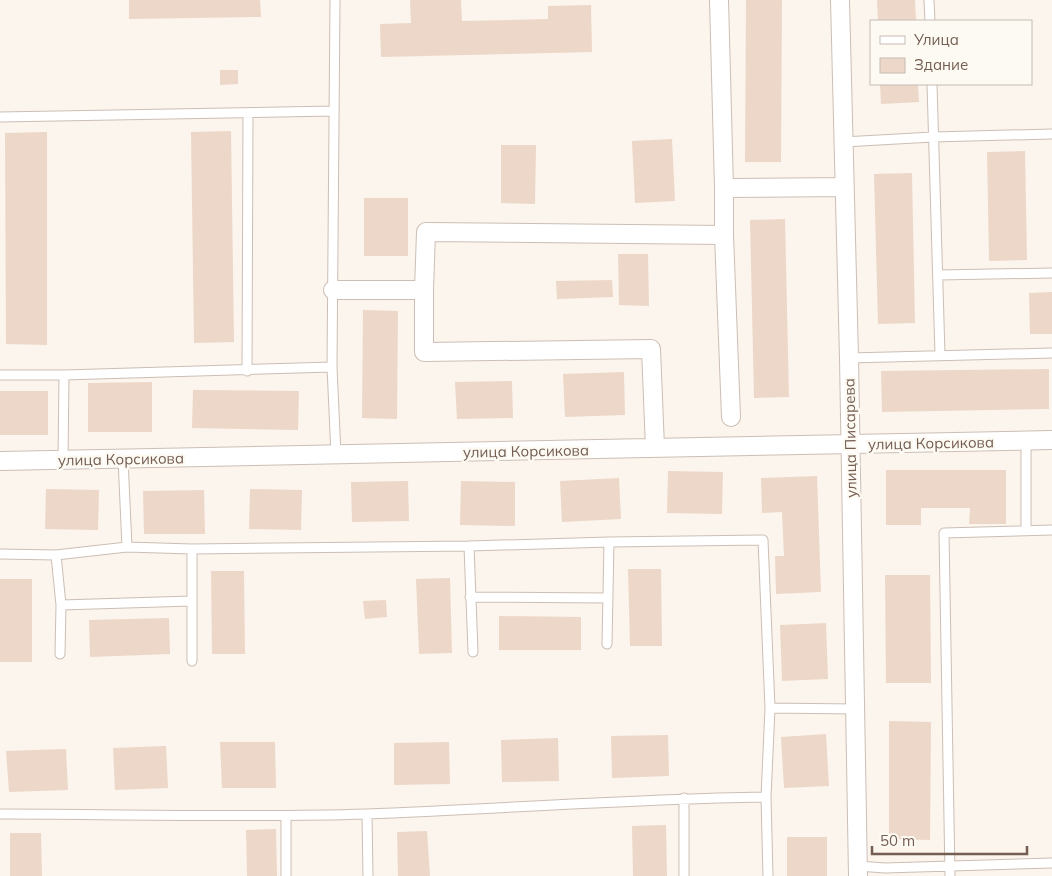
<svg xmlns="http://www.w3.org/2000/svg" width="1052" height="876" font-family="Mulish,sans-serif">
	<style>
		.building { fill: #edd7c8 }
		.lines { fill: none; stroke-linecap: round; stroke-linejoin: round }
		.service-casing { stroke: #ccbeb4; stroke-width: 11 }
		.minor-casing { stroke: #ccbeb4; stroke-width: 20 }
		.service { stroke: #fff; stroke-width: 9 }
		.minor { stroke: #fff; stroke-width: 18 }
		.labels { text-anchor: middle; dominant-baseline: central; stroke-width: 5; stroke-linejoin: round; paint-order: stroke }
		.street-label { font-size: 15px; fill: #745e52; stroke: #fdfaf3 }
	</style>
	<rect width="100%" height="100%" fill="#fbf5ed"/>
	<path class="building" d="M 129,0 L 260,0 L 261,17 L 129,19 Z
		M 410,0 L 461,0 L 462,21 L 548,19 L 548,6 L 591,5 L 592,52 L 381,57 L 380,24 L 411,23 Z
		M 746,0 L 782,0 L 781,162 L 745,162 Z
		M 877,0 L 915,0 L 916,21 L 878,21 Z
		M 220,70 L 238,70 L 238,84 L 220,85 Z
		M 880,84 L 918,84 L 919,102 L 881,104 Z
		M 231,131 L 234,342 L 194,343 L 191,132 Z
		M 47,132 L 47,345 L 6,344 L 5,133 Z
		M 672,139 L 675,201 L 635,203 L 632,141 Z
		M 501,145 L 536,145 L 535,204 L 501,203 Z
		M 1025,151 L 1027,260 L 989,261 L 987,152 Z
		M 912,173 L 915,323 L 878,324 L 874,174 Z
		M 364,198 L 408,198 L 408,256 L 364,256 Z
		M 785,219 L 789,397 L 754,398 L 750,220 Z
		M 618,254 L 648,254 L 649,306 L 619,305 Z
		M 612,280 L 613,297 L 557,299 L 556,281 Z
		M 1052,292 L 1052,334 L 1030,334 L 1029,293 Z
		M 363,310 L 398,311 L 397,419 L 362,418 Z
		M 1049,369 L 1049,409 L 882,412 L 881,371 Z
		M 624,372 L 625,415 L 565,417 L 563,374 Z
		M 512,381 L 513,418 L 457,419 L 455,382 Z
		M 152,382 L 152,432 L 88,432 L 88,383 Z
		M 193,390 L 299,391 L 298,430 L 192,428 Z
		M 0,391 L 48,391 L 48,435 L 0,435 Z
		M 886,470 L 1006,470 L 1006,524 L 969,524 L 970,508 L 921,508 L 921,525 L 886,525 Z
		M 668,471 L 723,472 L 722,514 L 667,513 Z
		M 817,476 L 821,592 L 776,594 L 775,556 L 784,556 L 782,512 L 762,513 L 761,478 Z
		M 619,478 L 621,519 L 562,522 L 560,481 Z
		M 408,481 L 409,521 L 352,522 L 351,482 Z
		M 461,481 L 515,482 L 515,526 L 460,525 Z
		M 46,489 L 99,490 L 98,530 L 45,529 Z
		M 250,489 L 302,490 L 301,530 L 249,529 Z
		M 204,490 L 205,534 L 144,534 L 143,491 Z
		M 628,569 L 661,569 L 662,646 L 630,646 Z
		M 211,571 L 244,571 L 245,654 L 212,654 Z
		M 885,575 L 930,575 L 931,683 L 886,683 Z
		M 450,578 L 452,653 L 419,654 L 416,579 Z
		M 0,579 L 32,579 L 32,662 L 0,662 Z
		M 386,600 L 387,617 L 365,619 L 363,601 Z
		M 499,616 L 581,617 L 581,650 L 499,650 Z
		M 169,618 L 170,654 L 90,657 L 89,620 Z
		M 826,623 L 828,679 L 782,681 L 780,625 Z
		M 889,721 L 931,722 L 930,840 L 889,839 Z
		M 826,734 L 829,786 L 784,788 L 781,737 Z
		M 668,735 L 669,776 L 612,778 L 611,736 Z
		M 558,738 L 559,781 L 502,782 L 501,740 Z
		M 220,742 L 275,742 L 276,788 L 222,788 Z
		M 449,742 L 450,784 L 394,785 L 394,743 Z
		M 166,746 L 168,788 L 115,790 L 113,748 Z
		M 66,749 L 68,790 L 9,792 L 6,751 Z
		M 666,825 L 667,876 L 633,876 L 632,826 Z
		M 276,829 L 277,876 L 247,876 L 246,830 Z
		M 427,831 L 430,876 L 398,876 L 397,832 Z
		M 10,833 L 41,833 L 42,876 L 10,876 Z
		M 787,837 L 827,837 L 827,876 L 787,876 Z"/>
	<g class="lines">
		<g class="service-casing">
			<path id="service" d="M 335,0 L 332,367 L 336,455
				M 929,0 L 930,21
				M 932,84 L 940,355
				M 0,117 L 333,111
				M 843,142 L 933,137 L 1052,134
				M 938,275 L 1052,273
				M 849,358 L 1052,353
				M 247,371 L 248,113
				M 0,375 L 64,375 L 332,367
				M 123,459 L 127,547
				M 63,460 L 64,375
				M 1026,530 L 1026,441
				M 469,546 L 473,652
				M 192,549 L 192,661
				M 0,554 L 56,555 L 127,547 L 192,549 L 469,546 L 609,542 L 763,540 L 770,708 L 766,797 L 768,876
				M 56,555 L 61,605
				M 470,597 L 607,598
				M 607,644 L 609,542
				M 60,654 L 61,605 L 192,601
				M 770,708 L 854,709
				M 0,814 C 122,814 244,818 366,814 C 499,809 632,799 766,797
				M 367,814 L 368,876
				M 858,866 L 885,868 L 1052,863
				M 286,876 L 286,816
				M 684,876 L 684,798
				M 950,876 L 944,533 L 1052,530"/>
		</g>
		<g class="minor-casing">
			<path id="minor" d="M 719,0 L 724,188
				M 840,0 L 849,358 L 858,876
				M 724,235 L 731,417
				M 333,290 L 424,290 L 426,232 L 724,235 L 724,188 L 844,187
				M 424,290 L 424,352 L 651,349 L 655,448
				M 0,461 L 1052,440"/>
		</g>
		<use href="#service" class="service"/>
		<use href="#minor" class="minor"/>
	</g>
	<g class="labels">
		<g class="street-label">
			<text transform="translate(850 438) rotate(-91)">улица Писарева</text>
			<text transform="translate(931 443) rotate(-1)">улица Корсикова</text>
			<text transform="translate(526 451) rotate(-1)">улица Корсикова</text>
			<text transform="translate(121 459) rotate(-1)">улица Корсикова</text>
		</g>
	</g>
	<rect x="870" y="20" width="162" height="65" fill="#fdfaf3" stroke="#c6bcb3"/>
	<rect x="880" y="36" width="25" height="8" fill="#ffffff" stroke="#c6bcb3"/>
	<text x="914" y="45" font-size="15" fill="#745e52">Улица</text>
	<rect x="880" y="58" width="25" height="15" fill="#edd7c8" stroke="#c6bcb3"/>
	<text x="914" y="70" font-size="15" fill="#745e52">Здание</text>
	<path d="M872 846v8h155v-8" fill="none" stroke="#745e52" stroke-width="2.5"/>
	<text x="880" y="846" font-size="15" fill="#745e52" stroke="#fdfaf3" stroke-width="4" paint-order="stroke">50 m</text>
</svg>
